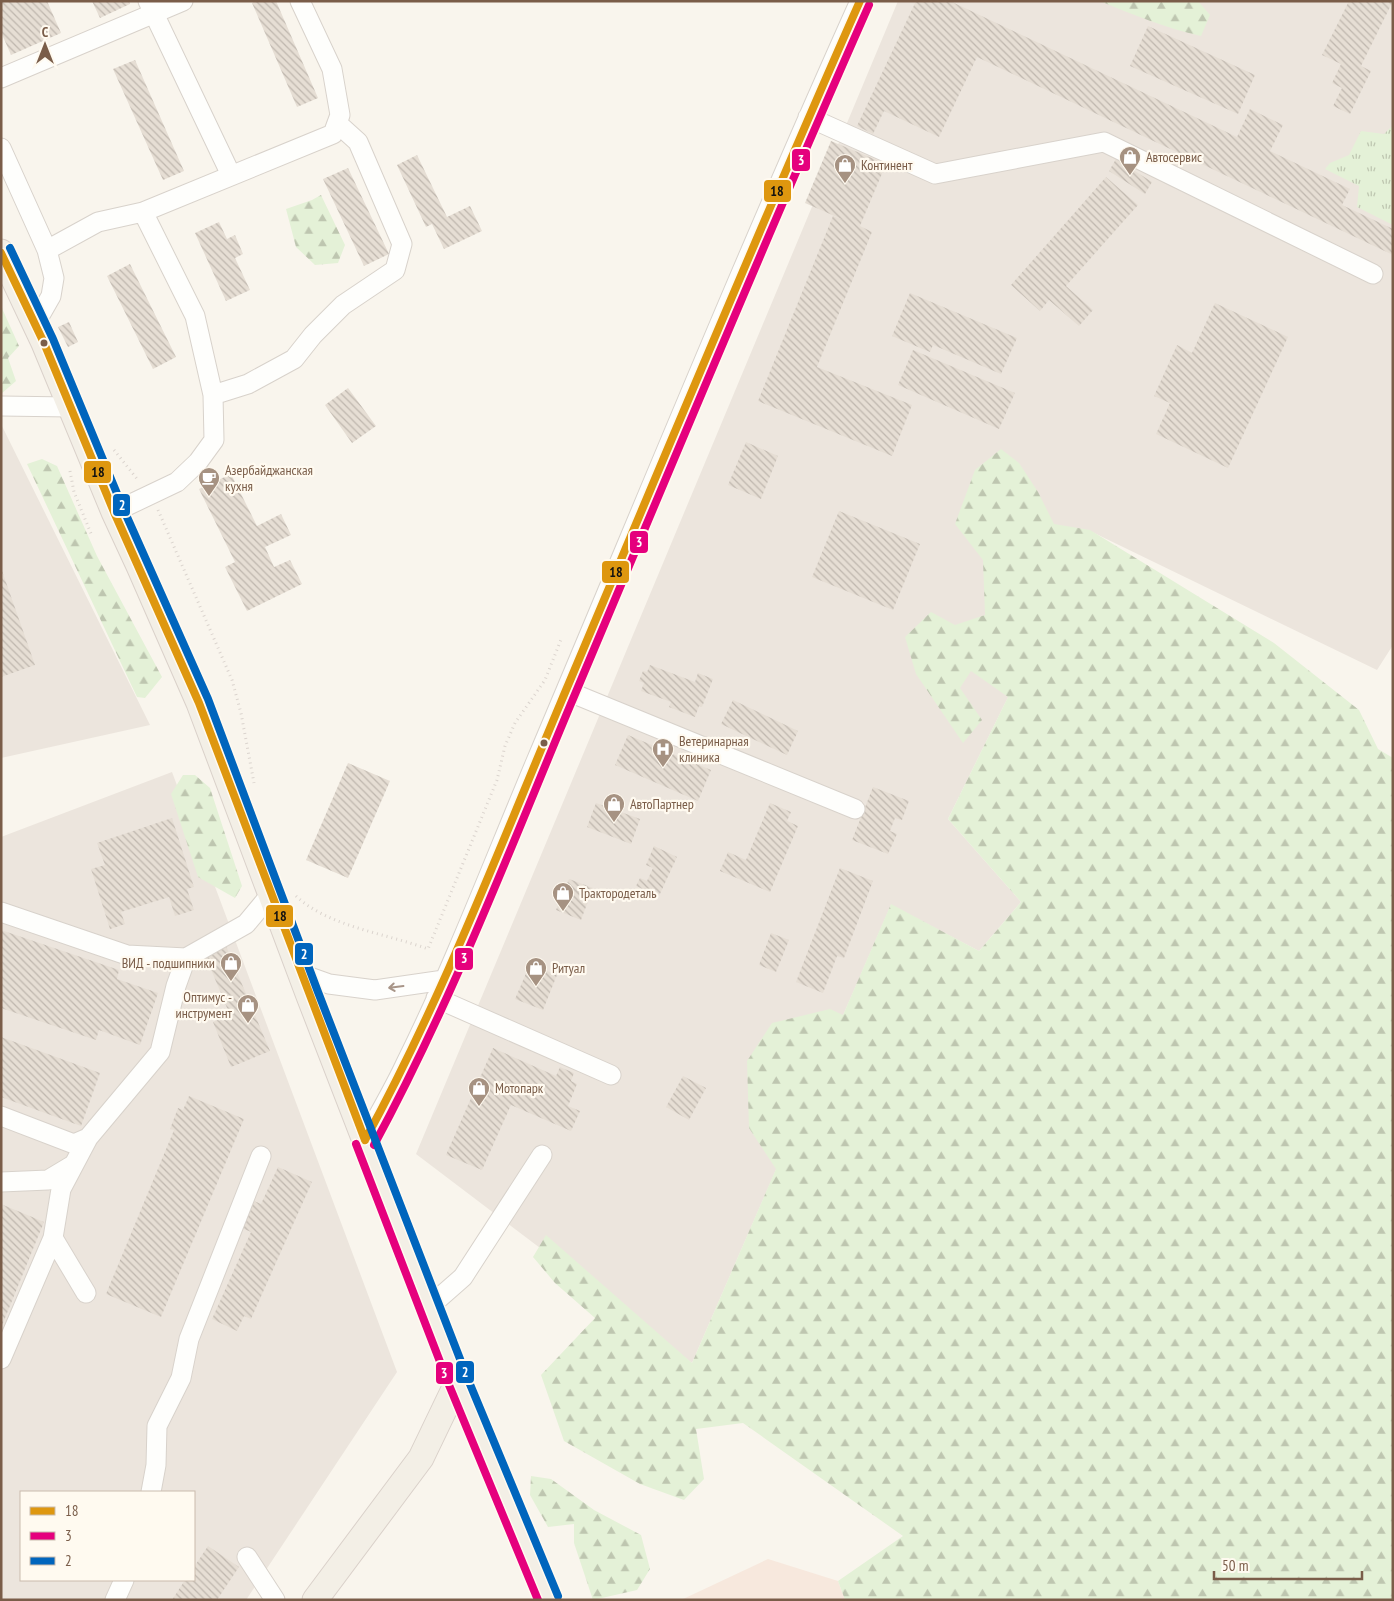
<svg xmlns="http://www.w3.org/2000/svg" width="1394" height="1601" font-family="'PT Sans Narrow',sans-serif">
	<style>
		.commercial { fill: #f7e8dd }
		.industrial { fill: #ece5dd; fill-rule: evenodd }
		.grass { fill: url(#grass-tufts) }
		.forest { fill: url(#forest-firs) }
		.building { fill: url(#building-back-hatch) }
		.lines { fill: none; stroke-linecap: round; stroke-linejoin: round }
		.minor-casing { stroke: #d8d2cb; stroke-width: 21 }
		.major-casing { stroke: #dad1ca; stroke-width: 27 }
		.path { stroke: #dbd4ce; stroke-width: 3; stroke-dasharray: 1 4; stroke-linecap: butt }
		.minor { stroke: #fefefc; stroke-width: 19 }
		.major { stroke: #f3efe6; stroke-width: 25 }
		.bus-1-casing { stroke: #fffaf0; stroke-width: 11 }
		.bus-2-casing { stroke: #fffaf0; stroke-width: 11 }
		.bus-3-casing { stroke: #fffaf0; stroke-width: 11 }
		.bus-1 { stroke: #de970f; stroke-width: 8 }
		.bus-2 { stroke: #e5007d; stroke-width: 8 }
		.bus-3 { stroke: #0065bd; stroke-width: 8 }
		.oneway { stroke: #a89588 }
		.bus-dot { fill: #7a5d49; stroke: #fffaf0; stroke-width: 2 }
		.labels { text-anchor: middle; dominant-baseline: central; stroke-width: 4.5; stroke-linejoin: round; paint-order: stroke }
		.poi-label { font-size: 14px; fill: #7a5d49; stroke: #fffaf0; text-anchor: start }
		.line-badge { stroke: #fffaf0; stroke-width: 2 }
		.badge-label { font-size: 14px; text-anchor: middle; font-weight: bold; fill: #fff }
		.pale-badge-label { font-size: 14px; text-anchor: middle; font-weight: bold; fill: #111 }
	</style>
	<defs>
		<pattern id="grass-tufts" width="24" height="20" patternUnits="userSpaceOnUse" patternTransform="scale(1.25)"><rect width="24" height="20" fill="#e4f1d7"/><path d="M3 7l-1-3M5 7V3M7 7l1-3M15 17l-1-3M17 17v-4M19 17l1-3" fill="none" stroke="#bec6b0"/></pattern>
		<pattern id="forest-firs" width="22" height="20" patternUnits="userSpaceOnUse" patternTransform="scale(1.25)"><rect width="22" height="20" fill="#e4f1d7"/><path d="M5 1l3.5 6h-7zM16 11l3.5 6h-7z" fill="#bec6b0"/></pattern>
		<pattern id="building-back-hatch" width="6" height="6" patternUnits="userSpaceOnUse" patternTransform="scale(1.25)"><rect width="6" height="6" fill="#e6ded4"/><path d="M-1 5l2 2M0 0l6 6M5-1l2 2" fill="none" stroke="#bfb7ae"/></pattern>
	</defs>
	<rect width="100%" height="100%" fill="#f9f5ed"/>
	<path class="commercial" d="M 768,1559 L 838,1581 L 845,1600 L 681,1600 Z"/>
	<path class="industrial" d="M 898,1 L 1393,1 L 1393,645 L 1377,670 L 1090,531 L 948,819 L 1021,902 L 979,951 L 891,905 L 692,1363 L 416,1154 Z
		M 1,424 L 150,725 L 1,758 Z
		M 172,772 L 397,1372 L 246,1600 L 1,1600 L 1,837 ZM 21,1492 L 194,1492 L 194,1580 L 21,1580 Z"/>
	<path class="grass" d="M 1393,125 L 1393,225 L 1357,207 L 1359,186 L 1325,169 L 1330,163 L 1349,155 L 1361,131 L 1384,134 Z"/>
	<path class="forest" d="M 1100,1 L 1198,1 L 1210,15 L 1201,36 C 1166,28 1133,15 1100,1 Z
		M 321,195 L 345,245 L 338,263 L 315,265 L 296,247 L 286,209 L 312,200 Z
		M 1,306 L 19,346 L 8,358 L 16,381 L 1,394 Z
		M 1001,449 L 1019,463 L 1038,492 L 1054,524 L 1090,530 L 1274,643 L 1359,710 L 1378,749 L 1393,758 L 1393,1600 L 845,1600 L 838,1581 L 903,1536 L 743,1423 L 696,1429 L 704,1479 L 684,1500 L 640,1484 L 564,1441 L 541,1375 L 595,1318 L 555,1283 L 533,1257 L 546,1235 L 692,1363 L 776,1169 L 749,1128 L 747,1061 L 772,1023 L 830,1009 L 843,1015 L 891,904 L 979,951 L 1021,902 L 948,819 L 1008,697 L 971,671 L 960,688 L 982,720 L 963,743 L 916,674 L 905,637 L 931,612 L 955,625 L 985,615 L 983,560 L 955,524 L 975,470 Z
		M 42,459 L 57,466 L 97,556 L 162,677 L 145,698 L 137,697 L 27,464 Z
		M 183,775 L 195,775 L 210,788 L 242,886 L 235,898 L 198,877 L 171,794 Z
		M 531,1476 L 551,1479 L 594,1510 L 641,1535 L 650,1569 L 637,1590 L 593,1600 L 574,1543 L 574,1524 L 548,1527 L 530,1495 Z"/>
	<path class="building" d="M 1,1 L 47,1 L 61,33 L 11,55 L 1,32 Z
		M 92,1 L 129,1 L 130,4 L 100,18 Z
		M 255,1 L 276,1 L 318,98 L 297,107 L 252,3 Z
		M 916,1 L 950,1 L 1237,137 L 1250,109 L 1283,125 L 1270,151 L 1350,189 L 1342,205 L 1393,229 L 1393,255 L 977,57 L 939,137 L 884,111 L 873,134 L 857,126 Z
		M 1349,1 L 1393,1 L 1361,66 L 1371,71 L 1350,114 L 1333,106 L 1342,88 L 1332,83 L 1341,64 L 1322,55 Z
		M 1148,26 L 1255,75 L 1238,114 L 1130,66 Z
		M 135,60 L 184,171 L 163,180 L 113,69 Z
		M 831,141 L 886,164 L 860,226 L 872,232 L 817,367 L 912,405 L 892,456 L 758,401 L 833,216 L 846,221 L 805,203 Z
		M 417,155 L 447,217 L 470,206 L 482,231 L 444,249 L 432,224 L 426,227 L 397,165 Z
		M 1116,159 L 1152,182 L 1145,194 L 1109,171 Z
		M 348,168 L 389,254 L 364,266 L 323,179 Z
		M 1106,177 L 1138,205 L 1066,286 L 1093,310 L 1079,326 L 1049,300 L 1040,311 L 1011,285 Z
		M 219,222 L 227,239 L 235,235 L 243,254 L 235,258 L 250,290 L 226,301 L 195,233 Z
		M 130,264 L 176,357 L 153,369 L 107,276 Z
		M 910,293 L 1017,338 L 1001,374 L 933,345 L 930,352 L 892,336 Z
		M 1215,303 L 1288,337 L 1228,468 L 1156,434 L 1170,403 L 1154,396 L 1177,345 L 1192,353 Z
		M 69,322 L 78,342 L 68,347 L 58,327 Z
		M 913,350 L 1015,393 L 999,429 L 898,385 Z
		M 348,388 L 376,426 L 352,443 L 325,405 Z
		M 746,442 L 778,456 L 761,499 L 728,485 Z
		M 231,474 L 257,526 L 281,514 L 291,535 L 265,547 L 274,567 L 290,560 L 302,584 L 247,611 L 225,567 L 235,562 L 199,489 Z
		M 839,511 L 920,544 L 893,610 L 812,577 Z
		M 1,568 L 35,665 L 1,677 Z
		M 650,665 L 695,682 L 698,673 L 713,679 L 702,707 L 699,706 L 695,717 L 669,707 L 671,702 L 641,691 L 644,683 L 639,681 L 643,671 L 647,672 Z
		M 733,700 L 798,731 L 787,755 L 721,724 Z
		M 628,735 L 711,770 L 698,801 L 615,765 Z
		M 348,763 L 390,781 L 348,878 L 306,860 Z
		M 873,787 L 909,801 L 902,820 L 895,818 L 890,831 L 897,834 L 888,854 L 852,840 Z
		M 596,803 L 640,819 L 631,844 L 587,827 Z
		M 770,803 L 791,812 L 787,821 L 798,826 L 770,892 L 720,871 L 728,852 L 746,860 Z
		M 172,818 L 194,887 L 187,889 L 194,910 L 175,916 L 169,897 L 121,912 L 125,924 L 110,929 L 91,869 L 105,865 L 97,843 Z
		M 654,846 L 677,857 L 659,896 L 636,886 L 640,878 L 647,881 L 653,868 L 646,865 Z
		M 840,868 L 873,881 L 844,958 L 837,956 L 823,993 L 796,982 Z
		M 569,879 L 593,888 L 581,920 L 556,910 Z
		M 1,930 L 119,970 L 117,979 L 158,993 L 140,1045 L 99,1030 L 96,1040 L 1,1008 Z
		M 771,933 L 789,940 L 776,972 L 759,965 Z
		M 226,946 L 270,1051 L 231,1067 L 213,1022 L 230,1015 L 205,955 Z
		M 530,964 L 557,975 L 543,1010 L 515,999 Z
		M 1,1037 L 100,1073 L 81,1126 L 1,1097 Z
		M 493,1048 L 556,1076 L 560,1067 L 574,1073 L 571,1081 L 577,1084 L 568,1106 L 580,1111 L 571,1131 L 511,1105 L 482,1170 L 446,1155 Z
		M 683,1076 L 706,1088 L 689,1120 L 666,1107 Z
		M 189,1096 L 244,1119 L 161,1317 L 106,1294 L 174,1130 L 170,1129 L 178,1108 L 183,1110 Z
		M 278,1167 L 312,1182 L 251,1319 L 244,1316 L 237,1331 L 212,1319 L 251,1232 L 242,1228 L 254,1201 L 261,1204 Z
		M 1,1204 L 44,1222 L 1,1328 Z
		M 208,1546 L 239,1567 L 217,1600 L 172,1600 L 185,1580 L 194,1580 L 194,1567 Z"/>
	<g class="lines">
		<g class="minor-casing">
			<path id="minor" d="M 148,1 L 231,175
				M 1,78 L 183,1
				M 808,117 L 935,174 L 1104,142 L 1373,274
				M 1,148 L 47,250 L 54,278 L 51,296 L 35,324
				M 47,250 L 98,222 L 143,212 L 333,134 L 340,115 L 332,69 L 300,1
				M 213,395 L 248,384 L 294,359 L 313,335 L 343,305 L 395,270 L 402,244 L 358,142 L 337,123
				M 1,406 L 70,407
				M 114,512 L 177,482 L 198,462 L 214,440 L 213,395 L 195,316 L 143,212
				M 567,691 L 855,809
				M 1,912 L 127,955 L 186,958
				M 301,974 L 329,984 L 375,990 L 444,980
				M 436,998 L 611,1075
				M 1,1116 L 74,1144 L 88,1138
				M 365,1140 C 379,1114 394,1089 406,1063 C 455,964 494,861 537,759 C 644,506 747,252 860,1
				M 1,1182 L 48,1180 L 73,1165
				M 53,1238 L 86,1293
				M 430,1306 L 463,1277 L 542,1155
				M 1,1359 L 53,1238 L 61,1189 L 88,1138 L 160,1052 L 176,986 L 186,958 L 246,924 L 271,894
				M 151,1492 L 156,1465 L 157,1426 L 181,1378 L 189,1339 L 261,1156
				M 247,1557 L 275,1600
				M 115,1600 L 124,1580"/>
		</g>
		<g class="major-casing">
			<path id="major" d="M 1,252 L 44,343 L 114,512 L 139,566 L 199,703 L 309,996 L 458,1381 L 549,1600
				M 315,1600 L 421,1458 L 458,1381"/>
		</g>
		<path class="path" d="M 114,450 L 138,480
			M 70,471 L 74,492 L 92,536
			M 158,510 L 232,680 L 241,713 L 254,783
			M 296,896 C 329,927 385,933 428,949 L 497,780 L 505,746 L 515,723 L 545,680 L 562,637"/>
		<use href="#minor" class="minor"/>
		<use href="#major" class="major"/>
		<g class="bus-1-casing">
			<path id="bus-1" d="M 1,253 L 44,343 L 114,512 L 199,703 L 365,1140
				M 365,1140 C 442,999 499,849 561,702 C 660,468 757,233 860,1"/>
		</g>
		<g class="bus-2-casing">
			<path id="bus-2" d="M 356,1144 L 449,1385 L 538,1600
				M 374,1145 C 451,1003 508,854 570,706 C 669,472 766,237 869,5"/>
		</g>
		<g class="bus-3-casing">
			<path id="bus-3" d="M 10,248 L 53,339 L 123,508 L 208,699 L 318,992 L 467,1377 L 558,1596"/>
		</g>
		<use href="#bus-1" class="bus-1"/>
		<use href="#bus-2" class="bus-2"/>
		<use href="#bus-3" class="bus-3"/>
	</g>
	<defs><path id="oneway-shaft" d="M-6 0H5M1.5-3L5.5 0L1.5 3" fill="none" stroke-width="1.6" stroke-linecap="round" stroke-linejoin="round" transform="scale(1.25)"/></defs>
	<use class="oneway" href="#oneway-shaft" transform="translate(396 987) rotate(173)"/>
	<defs>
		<g id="shop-pin" transform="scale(1.125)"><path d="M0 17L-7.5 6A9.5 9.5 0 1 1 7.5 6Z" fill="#a69282" stroke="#fffaf0"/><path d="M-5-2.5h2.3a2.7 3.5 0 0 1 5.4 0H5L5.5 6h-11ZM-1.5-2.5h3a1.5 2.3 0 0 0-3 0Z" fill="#fff"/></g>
		<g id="cafe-pin" transform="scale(1.125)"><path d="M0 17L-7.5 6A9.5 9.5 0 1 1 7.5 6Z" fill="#a69282" stroke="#fffaf0"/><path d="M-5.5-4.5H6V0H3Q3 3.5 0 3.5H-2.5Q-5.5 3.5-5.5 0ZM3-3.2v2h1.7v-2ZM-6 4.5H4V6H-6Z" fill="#fff"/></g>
		<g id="hospital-pin" transform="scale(1.125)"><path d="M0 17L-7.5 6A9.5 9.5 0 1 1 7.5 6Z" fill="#a69282" stroke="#fffaf0"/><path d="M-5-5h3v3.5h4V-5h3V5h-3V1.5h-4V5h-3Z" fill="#fff"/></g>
	</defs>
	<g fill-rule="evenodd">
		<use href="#shop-pin" x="1130" y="157"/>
		<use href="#shop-pin" x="845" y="165"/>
		<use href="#cafe-pin" x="209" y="478"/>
		<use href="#hospital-pin" x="663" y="749"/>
		<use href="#shop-pin" x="614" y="804"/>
		<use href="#shop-pin" x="563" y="893"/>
		<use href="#shop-pin" x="231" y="963"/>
		<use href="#shop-pin" x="536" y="968"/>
		<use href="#shop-pin" x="248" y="1005"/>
		<use href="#shop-pin" x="479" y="1088"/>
	</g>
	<g class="bus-dot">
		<circle cx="44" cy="343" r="4.5"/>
		<circle cx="544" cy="743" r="4.5"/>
	</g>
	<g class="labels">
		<g class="poi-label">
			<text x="1146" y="157">Автосервис</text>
			<text x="861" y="165">Континент</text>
			<text x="225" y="470">Азербайджанская<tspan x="225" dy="16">кухня</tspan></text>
			<text x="679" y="741">Ветеринарная<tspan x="679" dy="16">клиника</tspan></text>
			<text x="630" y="804">АвтоПартнер</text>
			<text x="579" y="893">Трактородеталь</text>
			<text x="215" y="963" text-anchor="end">ВИД - подшипники</text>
			<text x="552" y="968">Ритуал</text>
			<text x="232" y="997" text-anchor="end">Оптимус -<tspan x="232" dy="16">инструмент</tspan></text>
			<text x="495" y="1088">Мотопарк</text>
		</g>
	</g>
	<g class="line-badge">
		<rect x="791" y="148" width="20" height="24" rx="5" fill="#e5007d"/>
		<rect x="763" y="179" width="29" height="24" rx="5" fill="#de970f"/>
		<rect x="83" y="460" width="29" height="24" rx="5" fill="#de970f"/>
		<rect x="112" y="493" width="19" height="24" rx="5" fill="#0065bd"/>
		<rect x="629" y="530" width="20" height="24" rx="5" fill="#e5007d"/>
		<rect x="601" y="560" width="29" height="24" rx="5" fill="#de970f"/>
		<rect x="265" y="904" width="29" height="24" rx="5" fill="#de970f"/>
		<rect x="294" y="942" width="20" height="24" rx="5" fill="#0065bd"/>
		<rect x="454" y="947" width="20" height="24" rx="5" fill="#e5007d"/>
		<rect x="455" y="1360" width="20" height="24" rx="5" fill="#0065bd"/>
		<rect x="435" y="1361" width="19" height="24" rx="5" fill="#e5007d"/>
	</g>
	<g class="badge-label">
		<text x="801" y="165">3</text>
		<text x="122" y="510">2</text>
		<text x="639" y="547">3</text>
		<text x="304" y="959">2</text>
		<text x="464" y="963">3</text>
		<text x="465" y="1377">2</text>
		<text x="444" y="1378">3</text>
	</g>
	<g class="pale-badge-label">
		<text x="777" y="196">18</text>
		<text x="98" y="477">18</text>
		<text x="616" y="577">18</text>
		<text x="280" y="921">18</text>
	</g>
	<rect width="1394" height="1601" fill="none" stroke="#7a5d49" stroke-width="5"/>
	<rect x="20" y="1491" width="175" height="90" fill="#fffaf0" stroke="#cabbad"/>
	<rect x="30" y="1507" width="25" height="8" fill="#de970f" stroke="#cabbad"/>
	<text x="65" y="1516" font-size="15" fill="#7a5d49">18</text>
	<rect x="30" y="1532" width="25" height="8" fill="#e5007d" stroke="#cabbad"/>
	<text x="65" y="1541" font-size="15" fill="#7a5d49">3</text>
	<rect x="30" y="1557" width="25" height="8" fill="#0065bd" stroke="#cabbad"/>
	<text x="65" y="1566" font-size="15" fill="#7a5d49">2</text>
	<g transform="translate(45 45)" stroke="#fffaf0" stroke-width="4" paint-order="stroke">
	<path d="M0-4L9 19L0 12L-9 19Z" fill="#7a5d49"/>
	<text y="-8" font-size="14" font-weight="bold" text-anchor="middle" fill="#7a5d49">С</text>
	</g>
	<path d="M1214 1571v8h148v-8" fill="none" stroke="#7a5d49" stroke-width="2.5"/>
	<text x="1222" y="1571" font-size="15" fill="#7a5d49" stroke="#fffaf0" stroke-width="4" paint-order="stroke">50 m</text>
</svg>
